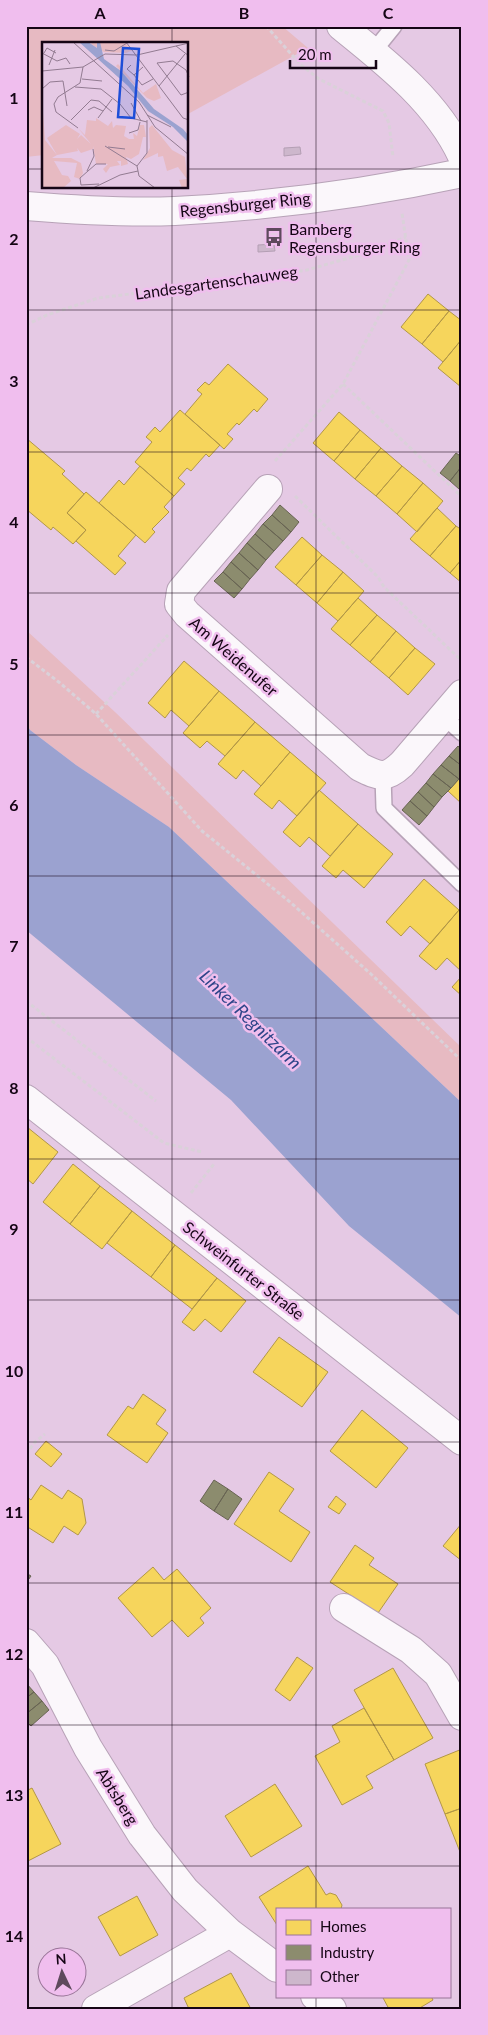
<svg xmlns="http://www.w3.org/2000/svg" width="488" height="2035" font-family="Lato,sans-serif">
	<style>
		.green { fill: #e7bac2 }
		.water { fill: #9ba2d0 }
		.homes { fill: #f6d55c; stroke: #b29747 }
		.industry { fill: #8c8c6e; stroke: #686453 }
		.building { fill: #cdb7cc; stroke: #b49fb4 }
		.lines { fill: none; stroke-linecap: round; stroke-linejoin: round }
		.lane-casing { stroke: #b7a2b7; stroke-width: 18 }
		.street-casing { stroke: #b7a2b7; stroke-width: 30 }
		.secondary-casing { stroke: #b7a2b7; stroke-width: 30 }
		.path { stroke: #dad1d9; stroke-width: 3; stroke-dasharray: 4 2.5; stroke-linecap: butt }
		.lane { stroke: #fbf7fb; stroke-width: 15 }
		.street { stroke: #fbf7fb; stroke-width: 28 }
		.secondary { stroke: #fbf7fb; stroke-width: 28 }
		.grid { fill: none; stroke: #150515; stroke-width: 1; stroke-opacity: 0.55 }
		.labels { text-anchor: middle; dominant-baseline: central; stroke-width: 5; stroke-linejoin: round; paint-order: stroke }
		.street-label { font-size: 16px; fill: #150515; stroke: #f0beee }
		.poi-label { font-size: 16px; fill: #150515; stroke: #f0beee; text-anchor: start }
		.water-label { font-size: 18px; font-style: italic; fill: #2f4589; stroke: #f0beee }
		.inset-road { fill: none; stroke: #927b91; stroke-width: 1 }
		.view { fill: #1d4ed8; fill-opacity: 0.15; stroke: #1d4ed8; stroke-width: 2.5 }
		.inset-edge { fill: none; stroke: #150515; stroke-width: 2.5 }
		.neatline { fill: none; stroke: #150515; stroke-width: 2 }
		.grid-label { font-size: 16px; text-anchor: middle; font-weight: bold; fill: #150515 }
	</style>
	<rect width="100%" height="100%" fill="#e5c9e4"/>
	<path class="green" d="M 26,26 L 282,26 L 308,48 L 188,114 L 188,44 L 44,44 L 44,155 L 26,157 Z
		M 26,630 L 115,712 L 462,1048 L 462,1103 L 169,827 L 76,765 L 30,730 L 26,723 Z"/>
	<path class="water" d="M 26,723 L 30,730 L 76,765 L 169,827 L 462,1103 L 462,1318 L 349,1226 L 231,1100 L 26,930 Z"/>
	<path class="homes" d="M 428,294 L 449,311 L 422,344 L 401,327 Z
		M 449,311 L 462,321 L 462,339 L 443,362 L 422,344 Z
		M 462,339 L 462,386 L 461,387 L 438,368 Z
		M 228,364 L 268,399 L 257,412 L 254,409 L 239,425 L 237,423 L 227,434 L 233,439 L 224,449 L 185,414 L 202,394 L 197,390 L 205,382 L 209,385 Z
		M 180,410 L 220,445 L 209,457 L 206,454 L 191,471 L 187,468 L 178,478 L 185,484 L 174,496 L 135,462 L 152,442 L 146,437 L 155,427 L 160,432 Z
		M 339,412 L 360,430 L 334,461 L 313,443 Z
		M 360,430 L 381,448 L 355,479 L 334,461 Z
		M 26,438 L 65,471 L 62,474 L 84,494 L 67,513 L 86,530 L 73,544 L 53,527 L 51,530 L 26,509 Z
		M 381,448 L 402,466 L 376,496 L 355,479 Z
		M 140,466 L 174,496 L 164,507 L 169,512 L 152,529 L 155,532 L 145,543 L 99,503 L 119,480 L 124,485 Z
		M 402,466 L 423,483 L 397,514 L 376,496 Z
		M 423,483 L 443,501 L 417,532 L 397,514 Z
		M 86,492 L 136,535 L 118,556 L 126,563 L 115,575 L 76,541 L 86,530 L 67,513 Z
		M 437,508 L 456,526 L 430,556 L 410,539 Z
		M 456,526 L 462,530 L 462,559 L 450,573 L 430,556 Z
		M 302,537 L 322,555 L 296,585 L 275,567 Z
		M 322,555 L 343,572 L 317,603 L 296,585 Z
		M 462,559 L 462,583 L 450,573 Z
		M 343,572 L 364,591 L 338,621 L 317,603 Z
		M 358,598 L 377,615 L 350,645 L 331,629 Z
		M 377,615 L 396,631 L 370,662 L 350,645 Z
		M 396,631 L 415,648 L 389,678 L 370,662 Z
		M 415,648 L 435,664 L 408,695 L 389,678 Z
		M 184,661 L 219,691 L 189,726 L 171,710 L 165,718 L 148,703 Z
		M 219,691 L 255,722 L 225,756 L 207,741 L 200,748 L 183,733 Z
		M 255,722 L 290,752 L 261,786 L 243,770 L 236,779 L 218,764 Z
		M 290,752 L 326,783 L 297,816 L 279,800 L 272,809 L 254,794 Z
		M 462,775 L 462,804 L 448,791 Z
		M 319,790 L 358,824 L 330,856 L 309,837 L 300,847 L 283,832 Z
		M 358,824 L 393,854 L 364,888 L 343,870 L 336,878 L 322,866 Z
		M 424,879 L 459,910 L 430,944 L 410,926 L 401,936 L 386,922 Z
		M 459,910 L 462,913 L 462,972 L 447,958 L 436,970 L 419,956 Z
		M 462,976 L 462,996 L 452,987 Z
		M 27,1127 L 58,1152 L 33,1184 L 26,1178 Z
		M 73,1164 L 100,1186 L 70,1224 L 43,1202 Z
		M 100,1186 L 132,1211 L 102,1249 L 70,1224 Z
		M 132,1211 L 175,1245 L 151,1277 L 107,1243 Z
		M 175,1245 L 217,1278 L 192,1309 L 151,1277 Z
		M 217,1278 L 246,1301 L 221,1332 L 205,1319 L 194,1331 L 182,1322 Z
		M 279,1337 L 328,1372 L 302,1407 L 253,1372 Z
		M 143,1394 L 166,1410 L 156,1424 L 168,1433 L 147,1463 L 107,1435 L 128,1406 L 133,1409 Z
		M 362,1410 L 408,1448 L 376,1488 L 330,1451 Z
		M 46,1441 L 62,1454 L 51,1467 L 35,1454 Z
		M 269,1472 L 294,1489 L 279,1511 L 310,1532 L 291,1562 L 234,1524 Z
		M 41,1485 L 62,1499 L 68,1490 L 82,1499 L 86,1523 L 78,1535 L 64,1526 L 53,1543 L 26,1526 L 26,1496 L 31,1500 Z
		M 336,1496 L 346,1504 L 339,1514 L 328,1507 Z
		M 462,1523 L 462,1561 L 443,1546 Z
		M 355,1545 L 374,1558 L 369,1565 L 398,1584 L 378,1613 L 330,1582 Z
		M 153,1567 L 164,1580 L 177,1569 L 211,1608 L 200,1618 L 204,1623 L 188,1637 L 172,1620 L 152,1637 L 118,1598 Z
		M 297,1657 L 313,1668 L 290,1701 L 275,1690 Z
		M 393,1668 L 433,1738 L 394,1760 L 354,1690 Z
		M 364,1708 L 394,1760 L 366,1776 L 373,1788 L 342,1805 L 315,1756 L 340,1742 L 332,1726 Z
		M 462,1749 L 462,1808 L 445,1814 L 425,1764 Z
		M 275,1784 L 302,1826 L 251,1857 L 225,1816 Z
		M 32,1788 L 61,1844 L 26,1862 L 26,1791 Z
		M 462,1808 L 462,1857 L 445,1814 Z
		M 308,1866 L 326,1895 L 330,1893 L 336,1895 L 342,1905 L 341,1909 L 277,1909 L 277,1925 L 259,1897 Z
		M 137,1896 L 158,1935 L 120,1956 L 98,1917 Z
		M 231,1973 L 251,2009 L 189,2009 L 184,1998 Z
		M 382,1996 L 431,1996 L 433,2000 L 418,2009 L 389,2009 Z"/>
	<path class="industry" d="M 456,453 L 462,457 L 462,466 L 450,481 L 440,473 Z
		M 462,466 L 462,486 L 459,489 L 450,481 Z
		M 280,505 L 299,522 L 291,532 L 272,515 Z
		M 272,515 L 291,532 L 283,541 L 263,524 Z
		M 263,524 L 283,541 L 274,551 L 255,534 Z
		M 255,534 L 274,551 L 266,560 L 247,543 Z
		M 247,543 L 266,560 L 258,570 L 239,553 Z
		M 239,553 L 258,570 L 250,579 L 231,562 Z
		M 231,562 L 250,579 L 242,589 L 223,572 Z
		M 223,572 L 242,589 L 234,598 L 214,581 Z
		M 458,746 L 462,750 L 462,766 L 449,756 Z
		M 449,756 L 462,766 L 462,775 L 459,779 L 441,765 Z
		M 441,765 L 459,779 L 451,788 L 433,774 Z
		M 433,774 L 451,788 L 442,797 L 426,783 Z
		M 426,783 L 442,797 L 434,807 L 418,792 Z
		M 418,792 L 434,807 L 427,816 L 410,801 Z
		M 410,801 L 427,816 L 419,825 L 402,810 Z
		M 214,1480 L 228,1489 L 214,1511 L 200,1501 Z
		M 228,1489 L 242,1499 L 228,1520 L 214,1511 Z
		M 26,1573 L 31,1576 L 26,1583 Z
		M 26,1683 L 34,1692 L 26,1698 Z
		M 34,1692 L 42,1701 L 26,1714 L 26,1698 Z
		M 42,1701 L 49,1710 L 31,1726 L 26,1721 L 26,1714 Z"/>
	<path class="building" d="M 300,147 L 301,154 L 284,156 L 284,148 Z
		M 274,244 L 275,251 L 258,252 L 258,245 Z"/>
	<g class="lines">
		<g class="lane-casing">
			<path id="lane" d="M 373,52 L 394,26
				M 443,716 L 462,733
				M 383,776 L 384,808 L 462,884"/>
		</g>
		<g class="street-casing">
			<path id="street" d="M 341,26 C 387,63 437,102 462,156
				M 268,489 L 181,591 L 179,604 L 187,614 L 360,767 C 380,777 386,779 402,764 L 462,694
				M 344,1608 L 411,1650 L 438,1674 L 462,1716
				M 26,1643 L 45,1665 L 88,1748 L 142,1835 L 185,1890 L 230,1933 L 277,1968
				M 315,1996 L 332,2009
				M 96,2009 L 230,1933"/>
		</g>
		<g class="secondary-casing">
			<path id="secondary" d="M 26,206 C 76,210 125,213 175,211 C 270,206 369,193 462,173
				M 26,1099 L 462,1441"/>
		</g>
		<path class="path" d="M 266,26 L 301,65 L 319,79 L 383,111 L 389,123 L 393,157
			M 26,325 L 47,315 L 98,298 L 249,279 L 307,270 L 370,252 L 406,237
			M 343,384 L 462,497
			M 275,461 L 343,384 L 409,260 L 402,213
			M 295,496 L 378,577 L 384,587 L 462,661
			M 26,657 L 60,683 L 96,714 L 202,831 L 290,902 L 372,975 L 462,1061
			M 96,714 L 168,635
			M 26,1001 L 156,1101
			M 26,1037 L 164,1143 L 202,1152
			M 191,1193 L 214,1164
			M 26,1454 L 35,1442 L 45,1434"/>
		<use href="#lane" class="lane"/>
		<use href="#street" class="street"/>
		<use href="#secondary" class="secondary"/>
	</g>
	<path class="grid" d="M 172,26 L 172,44M 316,26 L 316,1909M 26,169 L 44,169M 188,169 L 462,169M 172,188 L 172,2009M 26,310 L 462,310M 26,452 L 462,452M 26,593 L 462,593M 26,735 L 462,735M 26,876 L 462,876M 26,1018 L 462,1018M 26,1159 L 462,1159M 26,1300 L 462,1300M 26,1442 L 462,1442M 26,1583 L 462,1583M 26,1725 L 462,1725M 26,1866 L 462,1866M 316,1996 L 316,2009"/>
	<defs>
		<g id="bus-bare" transform="scale(1.5)"><path d="M-5-6H5V4H4V6H2V4H-2V6H-4V4H-5ZM-3.5-4V0h7V-4ZM-3.5 1.2v1.5H-2V1.2ZM2 1.2v1.5H3.5V1.2Z" fill="#5e4a5d" stroke="#f0beee" stroke-width="2.5" paint-order="stroke"/></g>
	</defs>
	<g fill-rule="evenodd">
		<use href="#bus-bare" x="274" y="237"/>
	</g>
	<g class="labels">
		<g class="street-label">
			<text transform="translate(245 204) rotate(-6)">Regensburger Ring</text>
			<text transform="translate(216 282) rotate(-8)">Landesgartenschauweg</text>
			<text transform="translate(234 656) rotate(41)">Am Weidenufer</text>
			<text transform="translate(244 1270) rotate(38)">Schweinfurter Straße</text>
			<text transform="translate(118 1796) rotate(58)">Abtsberg</text>
		</g>
		<g class="poi-label">
			<text x="289" y="228">Bamberg<tspan x="289" dy="18">Regensburger Ring</tspan></text>
		</g>
		<g class="water-label">
			<text transform="translate(251 1019) rotate(44)">Linker Regnitzarm</text>
		</g>
	</g>
	<g transform="translate(42 42)">
		<rect width="146" height="146" fill="#e5c9e4"/>
		<path d="M 51,0 L 82,0 L 91,8 L 84,11 L 62,10 L 49,2 ZM 76,22 L 101,51 L 114,42 L 119,56 L 112,59 L 105,56 L 74,24 ZM 0,57 L 3,98 L 15,113 L 5,96 L 24,83 L 38,92 L 35,97 L 39,93 L 49,102 L 36,86 L 43,93 L 45,78 L 54,79 L 54,76 L 66,84 L 70,79 L 71,86 L 74,83 L 84,84 L 82,94 L 87,97 L 92,97 L 91,91 L 95,94 L 98,83 L 102,83 L 104,95 L 101,95 L 97,112 L 89,117 L 84,115 L 86,122 L 79,124 L 79,119 L 75,119 L 78,123 L 68,125 L 64,131 L 61,127 L 66,122 L 54,122 L 51,104 L 51,107 L 39,111 L 35,106 L 36,109 L 15,113 L 10,116 L 29,116 L 39,121 L 41,131 L 38,137 L 32,135 L 35,121 L 12,119 L 20,133 L 26,134 L 29,139 L 21,146 L 0,146 ZM 110,83 L 130,108 L 143,115 L 146,145 L 140,146 L 137,138 L 145,137 L 136,125 L 125,129 L 121,114 L 116,115 L 116,111 L 101,118 L 108,106 L 107,86 Z" fill="#e7bac2"/>
		<path d="M 37,0 L 46,0 L 55,6 L 55,0 L 58,0 L 62,17 L 79,29 L 112,67 L 141,87 L 146,93 L 146,100 L 131,85 L 106,69 L 86,44 Z" fill="#9ba2d0"/>
		<path class="inset-road" d="M 31,0 L 97,60 L 113,85 L 147,113M 84,0 L 141,76 L 147,78M 134,4 L 147,14M 63,8 L 72,9 L 85,1M 0,11 L 15,19 L 24,16 L 28,22M 2,11 L 5,6 L 14,11M 7,23 L 13,8M 89,23 L 85,27 L 92,33 L 101,25M 0,29 L 41,25 L 63,12 L 95,13 L 147,1M 92,33 L 100,43 L 111,37M 147,35 L 144,28 L 131,19 L 115,21 L 139,53 L 147,50M 40,37 L 60,39M 117,44 L 143,12M 33,45 L 59,47 L 78,62 L 89,76 L 105,80M 0,47 L 8,40 L 21,39 L 25,64M 89,61 L 99,79M 46,68 L 52,65 L 61,69M 105,73 L 129,85M 56,76 L 70,57M 29,78 L 49,58 L 57,59 L 70,70M 36,86 L 14,70 L 12,62 L 16,55 L 38,41 L 41,25M 87,91 L 96,88 L 98,80M 63,104 L 95,124M 66,105 L 83,107M 95,124 L 105,111 L 105,78M 95,124 L 97,134 L 113,146M 45,129 L 52,114 L 51,107M 57,142 L 39,143 L 38,136 L 54,122 L 64,122M 51,146 L 78,133 L 96,129"/>
		<path class="view" d="M 81,6 L 97,7 L 92,76 L 76,75 Z"/>
		<rect width="146" height="146" class="inset-edge"/>
	</g>
	<rect width="488" height="2035" fill="none" stroke="#f0beee" stroke-width="55"/>
	<rect x="276" y="1908" width="175" height="90" fill="#f0beee" stroke="#987497"/>
	<rect x="286" y="1920" width="25" height="15" fill="#f6d55c" stroke="#987497"/>
	<text x="320" y="1932" font-size="15" fill="#150515">Homes</text>
	<rect x="286" y="1945" width="25" height="15" fill="#8c8c6e" stroke="#987497"/>
	<text x="320" y="1958" font-size="15" fill="#150515">Industry</text>
	<rect x="286" y="1970" width="25" height="15" fill="#cdb7cc" stroke="#987497"/>
	<text x="320" y="1982" font-size="15" fill="#150515">Other</text>
	<g transform="translate(62 1972) rotate(356)"><circle r="24" fill="#f0beee" stroke="#987497"/>
	<path d="M0-4L9 19L0 12L-9 19Z" fill="#5e4a5d"/>
	<text y="-8" font-size="14" font-weight="bold" text-anchor="middle" fill="#150515">N</text>
	</g>
	<path d="M290 60v8h86v-8" fill="none" stroke="#150515" stroke-width="2.5"/>
	<text x="298" y="60" font-size="15" fill="#150515" stroke="#f0beee" stroke-width="4" paint-order="stroke">20 m</text>
	<rect x="28" y="28" width="432" height="1980" class="neatline"/>
	<g class="grid-label">
		<text x="100" y="19">A</text>
		<text x="244" y="19">B</text>
		<text x="388" y="19">C</text>
		<text x="14" y="104">1</text>
		<text x="14" y="245">2</text>
		<text x="14" y="387">3</text>
		<text x="14" y="528">4</text>
		<text x="14" y="670">5</text>
		<text x="14" y="811">6</text>
		<text x="14" y="952">7</text>
		<text x="14" y="1094">8</text>
		<text x="14" y="1235">9</text>
		<text x="14" y="1377">10</text>
		<text x="14" y="1518">11</text>
		<text x="14" y="1660">12</text>
		<text x="14" y="1801">13</text>
		<text x="14" y="1942">14</text>
	</g>
</svg>
